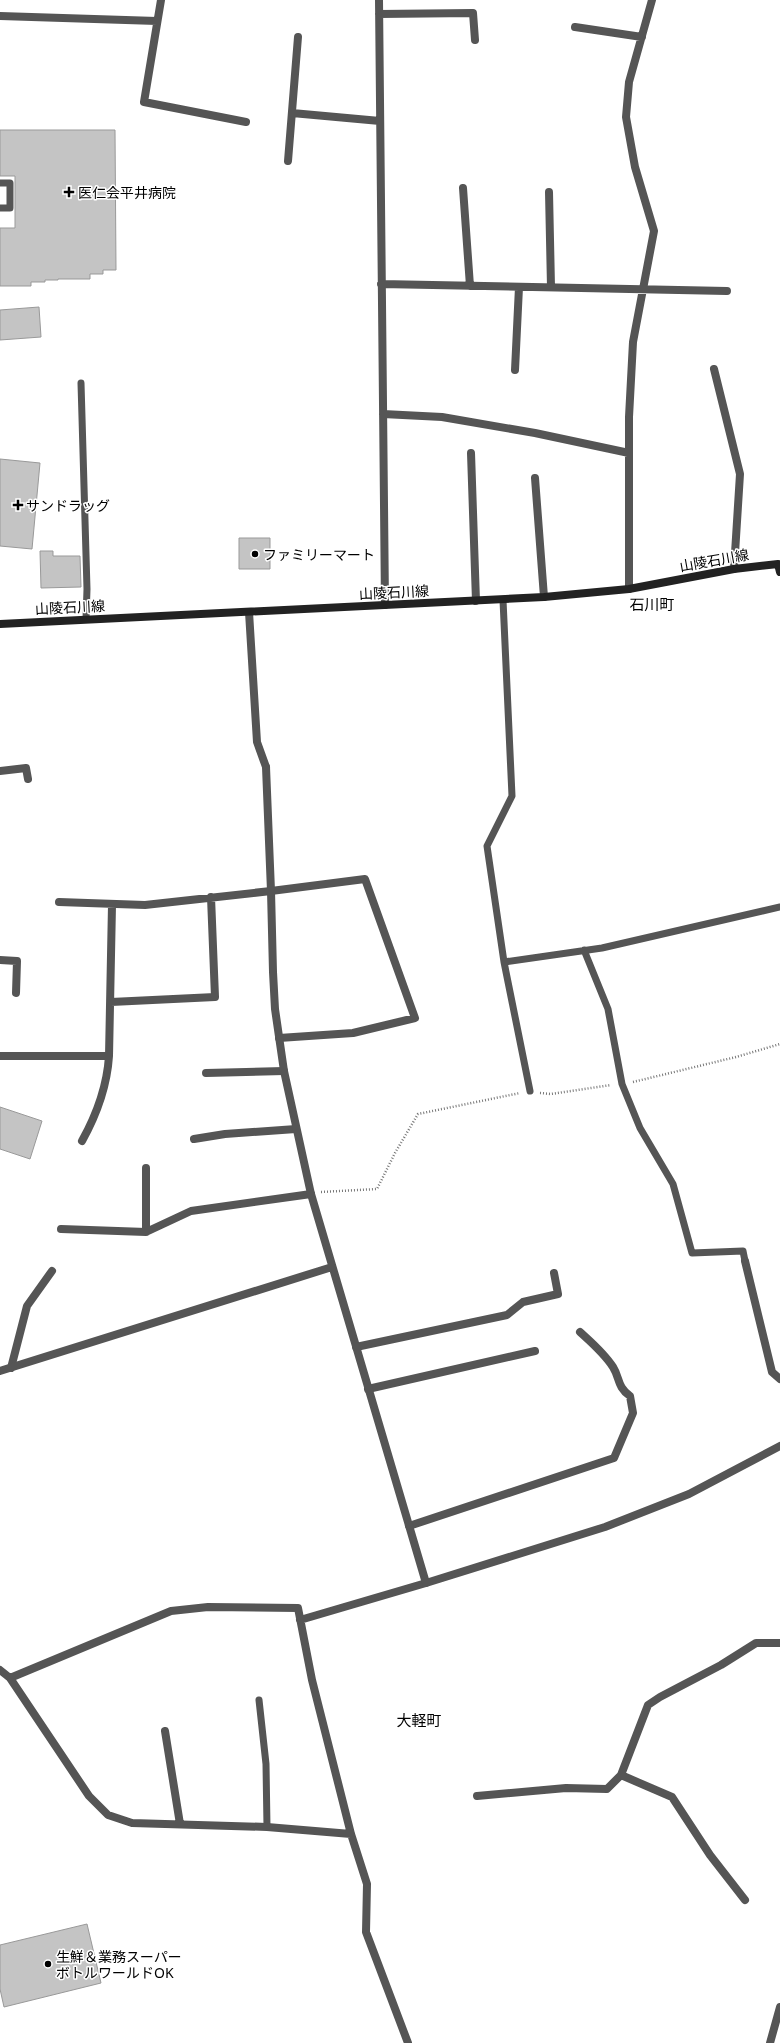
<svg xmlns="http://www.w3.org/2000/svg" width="780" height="2043" font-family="'Noto Sans','Noto Sans JP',sans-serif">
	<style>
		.building { fill: #c4c4c4; stroke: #999 }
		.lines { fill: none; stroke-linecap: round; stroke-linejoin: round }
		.path { stroke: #777; stroke-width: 2.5; stroke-dasharray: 1 2; stroke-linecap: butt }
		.service { stroke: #555; stroke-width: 7 }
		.minor { stroke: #555; stroke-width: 8 }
		.tertiary { stroke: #555; stroke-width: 8 }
		.secondary { stroke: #222; stroke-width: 8 }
		.poi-dot { fill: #000; stroke: #fff; stroke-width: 1.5 }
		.labels { text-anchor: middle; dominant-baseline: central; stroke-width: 3; stroke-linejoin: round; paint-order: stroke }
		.poi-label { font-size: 14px; fill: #000; stroke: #fff; text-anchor: start }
		.street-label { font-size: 14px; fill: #000; stroke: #fff }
		.neighbourhood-label { font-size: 15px; fill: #000; stroke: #fff }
	</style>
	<rect width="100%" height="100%" fill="#fff"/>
	<path class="building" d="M 0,130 L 115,130 L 116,270 L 103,270 L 103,274 L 90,274 L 90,279 L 58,279 L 58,280 L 45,280 L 45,282 L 31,282 L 31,286 L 0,286 L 0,228 L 15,228 L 15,176 L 0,176 Z
		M 39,307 L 41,337 L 0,340 L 0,310 Z
		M 0,459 L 40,463 L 32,549 L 0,546 Z
		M 239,538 L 270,538 L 270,569 L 239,569 Z
		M 40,551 L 53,551 L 53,556 L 80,556 L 81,587 L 41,588 Z
		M 0,1107 L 42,1121 L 30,1159 L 0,1149 Z
		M 87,1924 L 101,1983 L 4,2007 L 0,1989 L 0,1945 Z"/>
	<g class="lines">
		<path class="path" d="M 633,1082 L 736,1057 L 780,1044
			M 540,1093 L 551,1094 L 611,1085
			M 321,1192 L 377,1189 L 395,1153 L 418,1114 L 520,1093"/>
		<path class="service" d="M 0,183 L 10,183 L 10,208 L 0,208
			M 81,383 L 87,589 L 86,619
			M 503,600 L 512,796 L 487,846 L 504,962 L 530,1091
			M 584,950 L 608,1009 L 622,1084 L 640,1128 L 673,1184 L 692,1253 L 743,1251 L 745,1261
			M 504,962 L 602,948 L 780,907
			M 259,1700 L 266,1764 L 267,1827"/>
		<path class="minor" d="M 161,0 L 144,102 L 246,122
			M 379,0 L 385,605
			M 379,14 L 473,13 L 475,40
			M 0,16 L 157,21
			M 575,27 L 642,37
			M 292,113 L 380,121
			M 288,161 L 298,37
			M 463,188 L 470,286
			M 549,192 L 551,287
			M 381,284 L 727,291
			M 714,369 L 740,474 L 734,569
			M 515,370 L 519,287
			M 383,414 L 442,417 L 535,433 L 629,453
			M 471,453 L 476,601
			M 535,478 L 544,597
			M 629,589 L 629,417 L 633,342 L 654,231 L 635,167 L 626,117 L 629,82 L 652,0
			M 249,612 L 257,742 L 266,767
			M 0,771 L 26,768 L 28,779
			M 59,902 L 145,905 L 271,891 L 365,879 L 415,1018 L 353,1033 L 279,1038
			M 0,960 L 17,961 L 16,993
			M 111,1002 L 215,997 L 211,897
			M 0,1056 L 109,1056 L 112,905
			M 206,1073 L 284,1071
			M 194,1139 L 225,1134 L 296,1129
			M 82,1141 C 97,1114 107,1087 109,1056
			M 146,1168 L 146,1232
			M 61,1229 L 146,1232 L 191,1211 L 311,1194
			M 745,1261 L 772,1372 L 780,1379
			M 356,1347 L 507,1315 L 523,1302 L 558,1294 L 554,1273
			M 11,1368 L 27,1306 L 52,1271
			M 368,1389 L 535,1351
			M 409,1526 L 614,1458 L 633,1413 L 630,1396 C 617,1387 620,1378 613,1367 C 604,1353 592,1343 580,1332
			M 300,1620 L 426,1583
			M 0,1670 L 10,1678 L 89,1796 L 108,1815 L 132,1823 L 267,1827 L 351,1834
			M 10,1678 L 171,1611 L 208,1607 L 298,1608 L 312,1680 L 351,1834 L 367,1884 L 366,1932 L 408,2043
			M 165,1731 L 180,1824
			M 621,1775 L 672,1797 L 710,1855 L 745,1900
			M 477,1796 L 566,1788 L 607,1789 L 621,1775 L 648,1705 L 660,1697 L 721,1665 L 756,1643 L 780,1643
			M 770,2043 L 780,2007"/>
		<path class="tertiary" d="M 266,767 L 271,891 L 273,972 L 275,1009 L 284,1071 L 311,1194 L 426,1583 L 605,1527 L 689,1494 L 780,1446
			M 0,1371 L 332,1267"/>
		<path class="secondary" d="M 0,624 L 544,597 L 629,589 L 734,569 L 778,564 L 780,572"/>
	</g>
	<g class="poi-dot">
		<path d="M67 186h4v4h4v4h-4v4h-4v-4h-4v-4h4z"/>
		<path d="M16 499h4v4h4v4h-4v4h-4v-4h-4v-4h4z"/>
		<circle cx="255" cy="554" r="4"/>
		<circle cx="48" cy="1964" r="4"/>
	</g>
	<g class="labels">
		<g class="poi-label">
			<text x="78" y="192">医仁会平井病院</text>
			<text x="26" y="505">サンドラッグ</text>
			<text x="263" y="554">ファミリーマート</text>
			<text x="56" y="1956">生鮮＆業務スーパー<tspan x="56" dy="16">ボトルワールドOK</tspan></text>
		</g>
		<g class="street-label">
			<text transform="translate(714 560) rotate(-10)">山陵石川線</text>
			<text transform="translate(394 592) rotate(-3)">山陵石川線</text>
			<text transform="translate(70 607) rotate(-3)">山陵石川線</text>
		</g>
		<g class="neighbourhood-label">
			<text x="652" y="604">石川町</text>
			<text x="419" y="1720">大軽町</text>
		</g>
	</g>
</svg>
